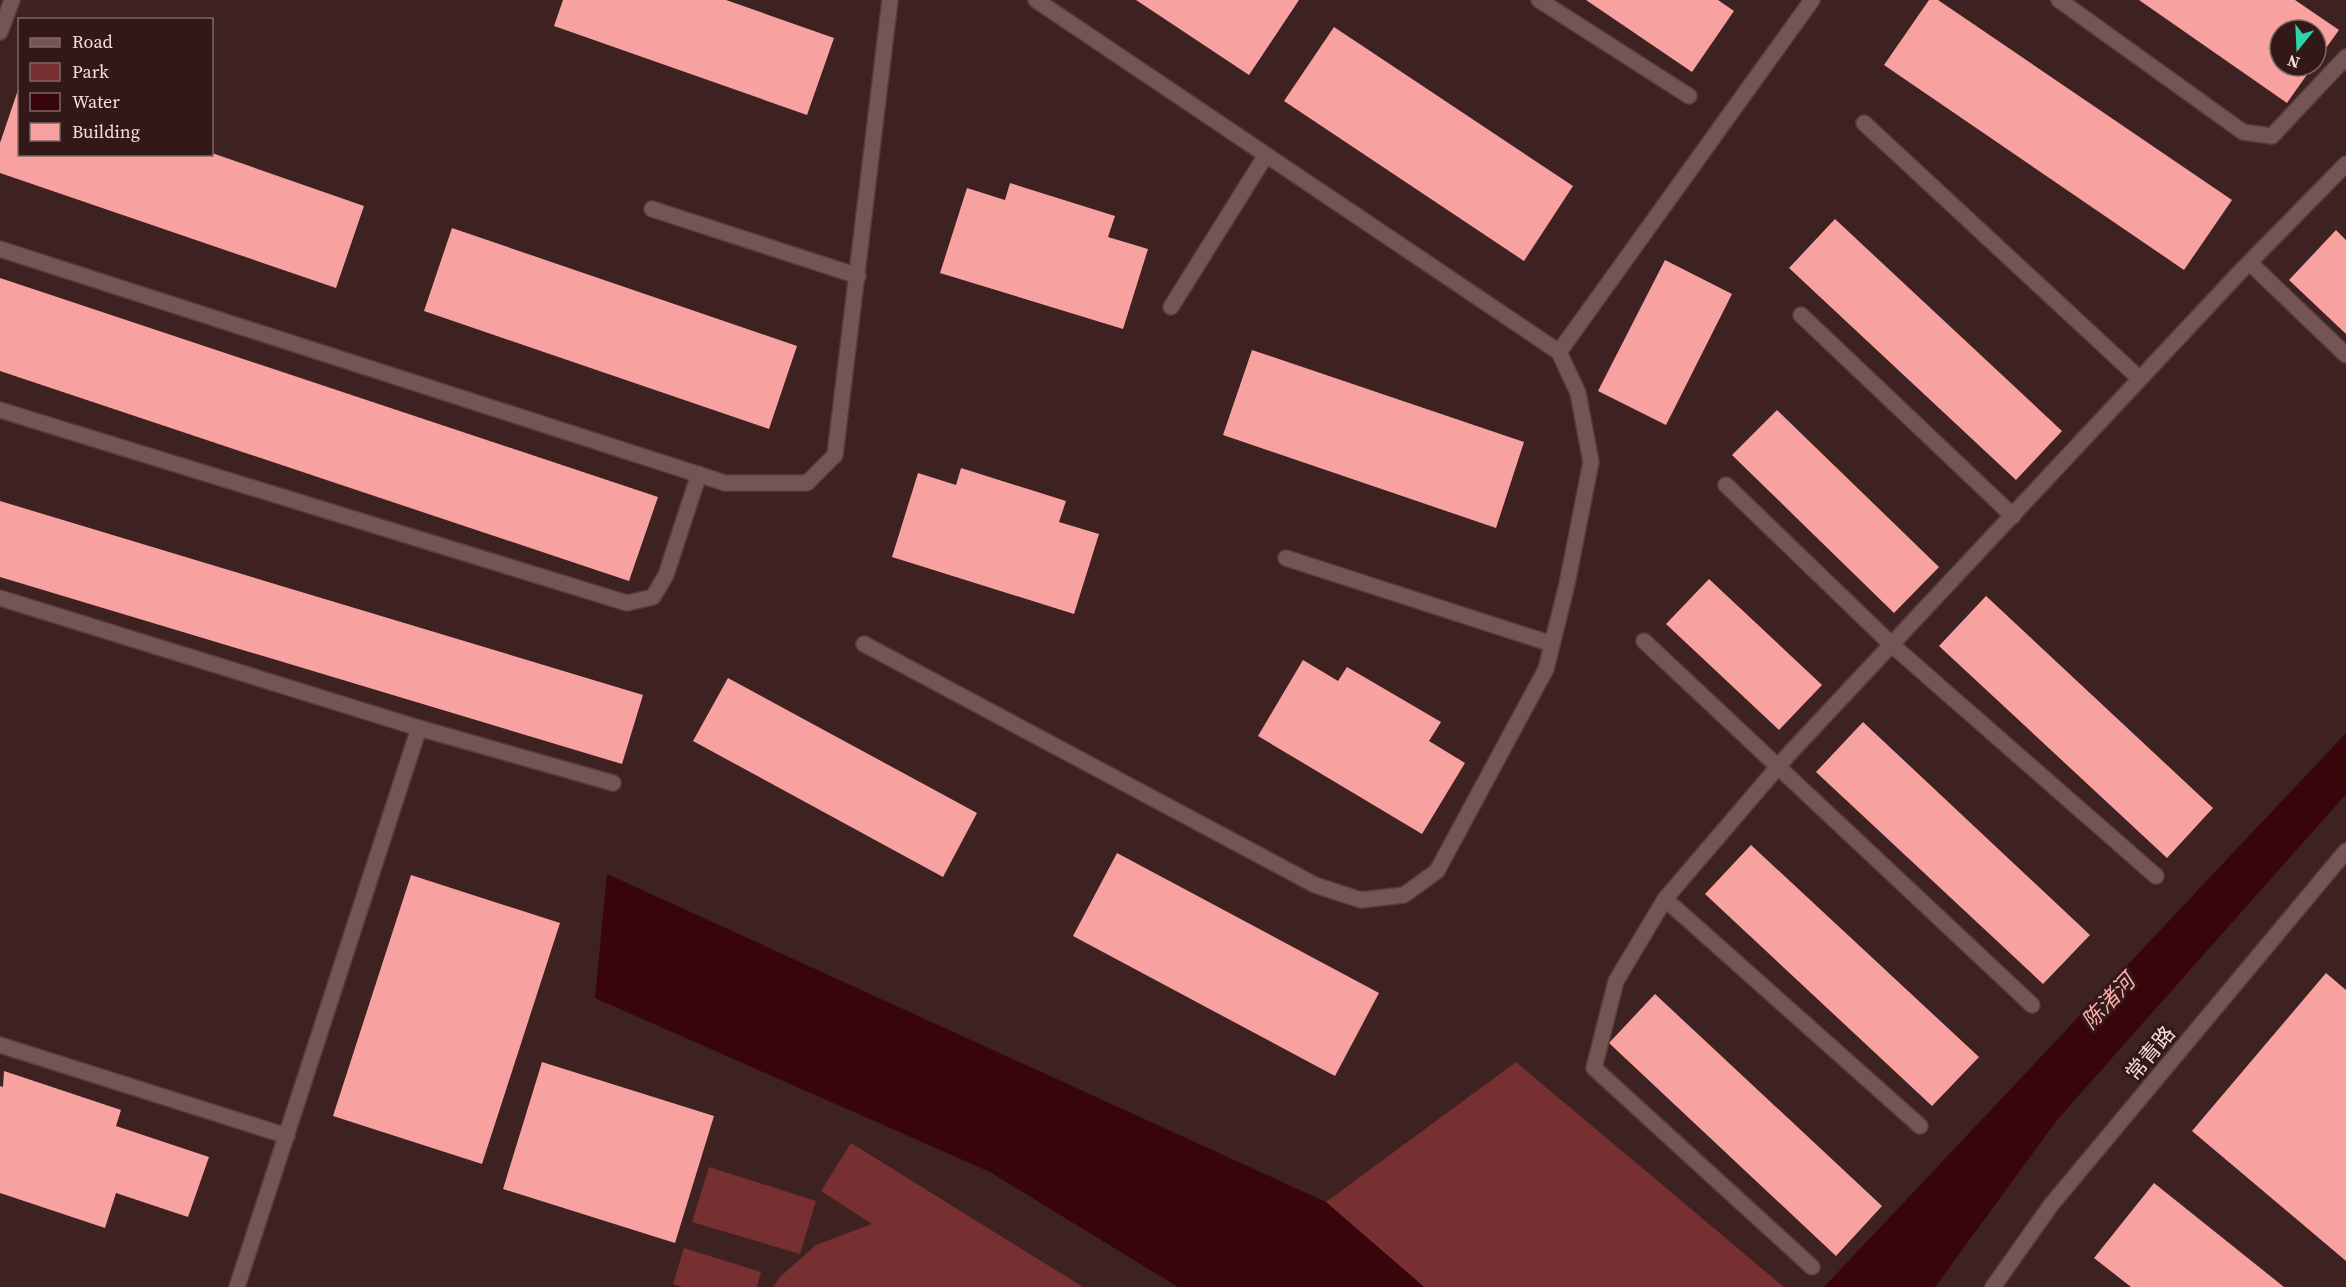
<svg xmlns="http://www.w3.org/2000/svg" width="2346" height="1287" font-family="'Source Serif 4','Noto Sans SC',serif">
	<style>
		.green { fill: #772f31 }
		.water { fill: #37050a }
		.building { fill: #f7a1a0 }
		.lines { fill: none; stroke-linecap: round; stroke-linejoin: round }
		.service-casing { stroke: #553d3d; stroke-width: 18 }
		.tertiary-casing { stroke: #553d3d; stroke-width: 18 }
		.service { stroke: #755454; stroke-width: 15 }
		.tertiary { stroke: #755454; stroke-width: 15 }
		.labels { text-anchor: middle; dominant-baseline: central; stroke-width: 6; stroke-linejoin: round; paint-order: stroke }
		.street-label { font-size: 21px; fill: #f1dedd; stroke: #331818 }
		.water-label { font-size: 22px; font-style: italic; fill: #fdadab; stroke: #331818 }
	</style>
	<rect width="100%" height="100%" fill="#3e2221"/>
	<path class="green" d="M 1516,1062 L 1784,1287 L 1424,1287 L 1326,1202 Z
		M 851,1143 L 1083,1287 L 773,1287 L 781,1276 L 816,1245 L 872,1224 L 821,1191 Z
		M 709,1167 L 816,1201 L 800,1254 L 692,1222 Z
		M 684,1248 L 761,1272 L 757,1287 L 683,1287 L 673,1284 Z"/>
	<path class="water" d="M 2346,733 L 2346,794 L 2057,1120 L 1935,1287 L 1824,1287 Z
		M 607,874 L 1326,1202 L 1424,1287 L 1178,1287 L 990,1172 L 595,998 Z"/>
	<path class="building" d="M 563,0 L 726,0 L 834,38 L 807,115 L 554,26 Z
		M 1136,0 L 1299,0 L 1249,75 Z
		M 1586,0 L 1718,0 L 1734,11 L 1692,72 Z
		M 1929,0 L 1938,0 L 2232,200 L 2184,270 L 1884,65 Z
		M 2139,0 L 2295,0 L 2339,30 L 2316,62 L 2316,30 L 2280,30 L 2280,66 L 2313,66 L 2287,103 Z
		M 1334,27 L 1573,186 L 1524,261 L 1284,101 Z
		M 19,87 L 20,154 L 212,153 L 364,206 L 336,288 L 0,173 L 0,143 Z
		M 1010,183 L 1115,216 L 1108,237 L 1148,249 L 1123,329 L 940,273 L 967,188 L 1005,200 Z
		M 1835,219 L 2062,431 L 2016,480 L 1789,268 Z
		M 452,228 L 797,346 L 769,429 L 424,311 Z
		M 2336,230 L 2346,240 L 2346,334 L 2289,280 Z
		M 1665,260 L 1732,294 L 1666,425 L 1598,391 Z
		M 0,278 L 658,497 L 629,581 L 0,371 Z
		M 1252,350 L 1524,442 L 1496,528 L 1223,435 Z
		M 1777,410 L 1939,567 L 1894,613 L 1732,455 Z
		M 961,468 L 1066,501 L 1059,522 L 1099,534 L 1074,614 L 892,557 L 918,473 L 956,485 Z
		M 0,501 L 643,695 L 622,764 L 0,577 Z
		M 1709,579 L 1822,685 L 1779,730 L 1666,624 Z
		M 1986,596 L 2213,808 L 2167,858 L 1939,646 Z
		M 1303,660 L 1338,681 L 1347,667 L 1441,722 L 1429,741 L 1465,763 L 1422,834 L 1258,736 Z
		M 728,678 L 977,813 L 943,877 L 693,741 Z
		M 1863,722 L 2090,935 L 2043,984 L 1816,772 Z
		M 1751,845 L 1979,1057 L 1932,1106 L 1705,894 Z
		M 1117,853 L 1379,993 L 1335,1076 L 1073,936 Z
		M 411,875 L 560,923 L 482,1164 L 333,1116 Z
		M 2326,973 L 2346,990 L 2346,1261 L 2192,1131 Z
		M 1655,994 L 1882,1206 L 1836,1256 L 1609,1043 Z
		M 542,1062 L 714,1116 L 675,1243 L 503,1189 Z
		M 4,1071 L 121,1110 L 116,1126 L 209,1157 L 188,1217 L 116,1193 L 105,1228 L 0,1193 L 0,1086 L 3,1087 Z
		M 2154,1183 L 2284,1287 L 2131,1287 L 2094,1258 Z"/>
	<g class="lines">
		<g class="service-casing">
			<path id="service" d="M 1539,0 L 1689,96
				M 2059,0 L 2243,132 L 2272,136 L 2346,57
				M 0,32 L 12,0
				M 1864,123 L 2140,379
				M 652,209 L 858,276
				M 0,249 L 725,483 L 807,483 L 835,455 L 890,0
				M 2250,263 L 2346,355
				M 1171,307 L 1266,155
				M 1801,315 L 2013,516
				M 1559,352 L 1812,0
				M 0,410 L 627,603 L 653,597 L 666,575 L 699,474
				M 1726,485 L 1892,645 L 2156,876
				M 1286,558 L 1552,644
				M 0,598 L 419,728 L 613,783
				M 1644,641 L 2032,1005
				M 864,644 L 1315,885 L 1361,900 L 1404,895 L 1437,871 L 1546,669 L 1567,584 L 1591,462 L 1578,393 L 1559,352 L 1036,0
				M 1665,899 L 1920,1126
				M 0,1045 L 287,1136
				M 1812,1267 L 1594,1068 L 1616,981 L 1665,899 L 1789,754 L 2239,273 L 2346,164
				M 237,1287 L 419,728"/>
		</g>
		<g class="tertiary-casing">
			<path id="tertiary" d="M 1993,1287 L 2051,1205 L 2346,851"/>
		</g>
		<use href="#service" class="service"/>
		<use href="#tertiary" class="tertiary"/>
	</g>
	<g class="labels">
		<g class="street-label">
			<text transform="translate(2150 1053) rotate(-50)">常青路</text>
		</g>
		<g class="water-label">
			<text transform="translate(2108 1001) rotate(-47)">陈渚河</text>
		</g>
	</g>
	<rect x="18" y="18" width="195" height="138" fill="#331818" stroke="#7f6767" stroke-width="1.5"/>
	<rect x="30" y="38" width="30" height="9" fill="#755454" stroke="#7f6767" stroke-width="1.5"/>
	<text x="72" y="48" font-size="18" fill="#f1dedd">Road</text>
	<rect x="30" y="63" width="30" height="18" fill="#772f31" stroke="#7f6767" stroke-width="1.5"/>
	<text x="72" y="78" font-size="18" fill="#f1dedd">Park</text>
	<rect x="30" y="93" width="30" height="18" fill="#37050a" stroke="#7f6767" stroke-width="1.5"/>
	<text x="72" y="108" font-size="18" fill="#f1dedd">Water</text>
	<rect x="30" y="123" width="30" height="18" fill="#f7a1a0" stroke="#7f6767" stroke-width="1.5"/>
	<text x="72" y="138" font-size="18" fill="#f1dedd">Building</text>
	<g transform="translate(2298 48) rotate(198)"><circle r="28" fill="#331818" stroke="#7f6767" stroke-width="1.5"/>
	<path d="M0-4.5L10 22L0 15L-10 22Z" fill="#2ed4ab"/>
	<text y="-9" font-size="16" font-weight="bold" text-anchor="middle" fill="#f1dedd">N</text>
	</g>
</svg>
